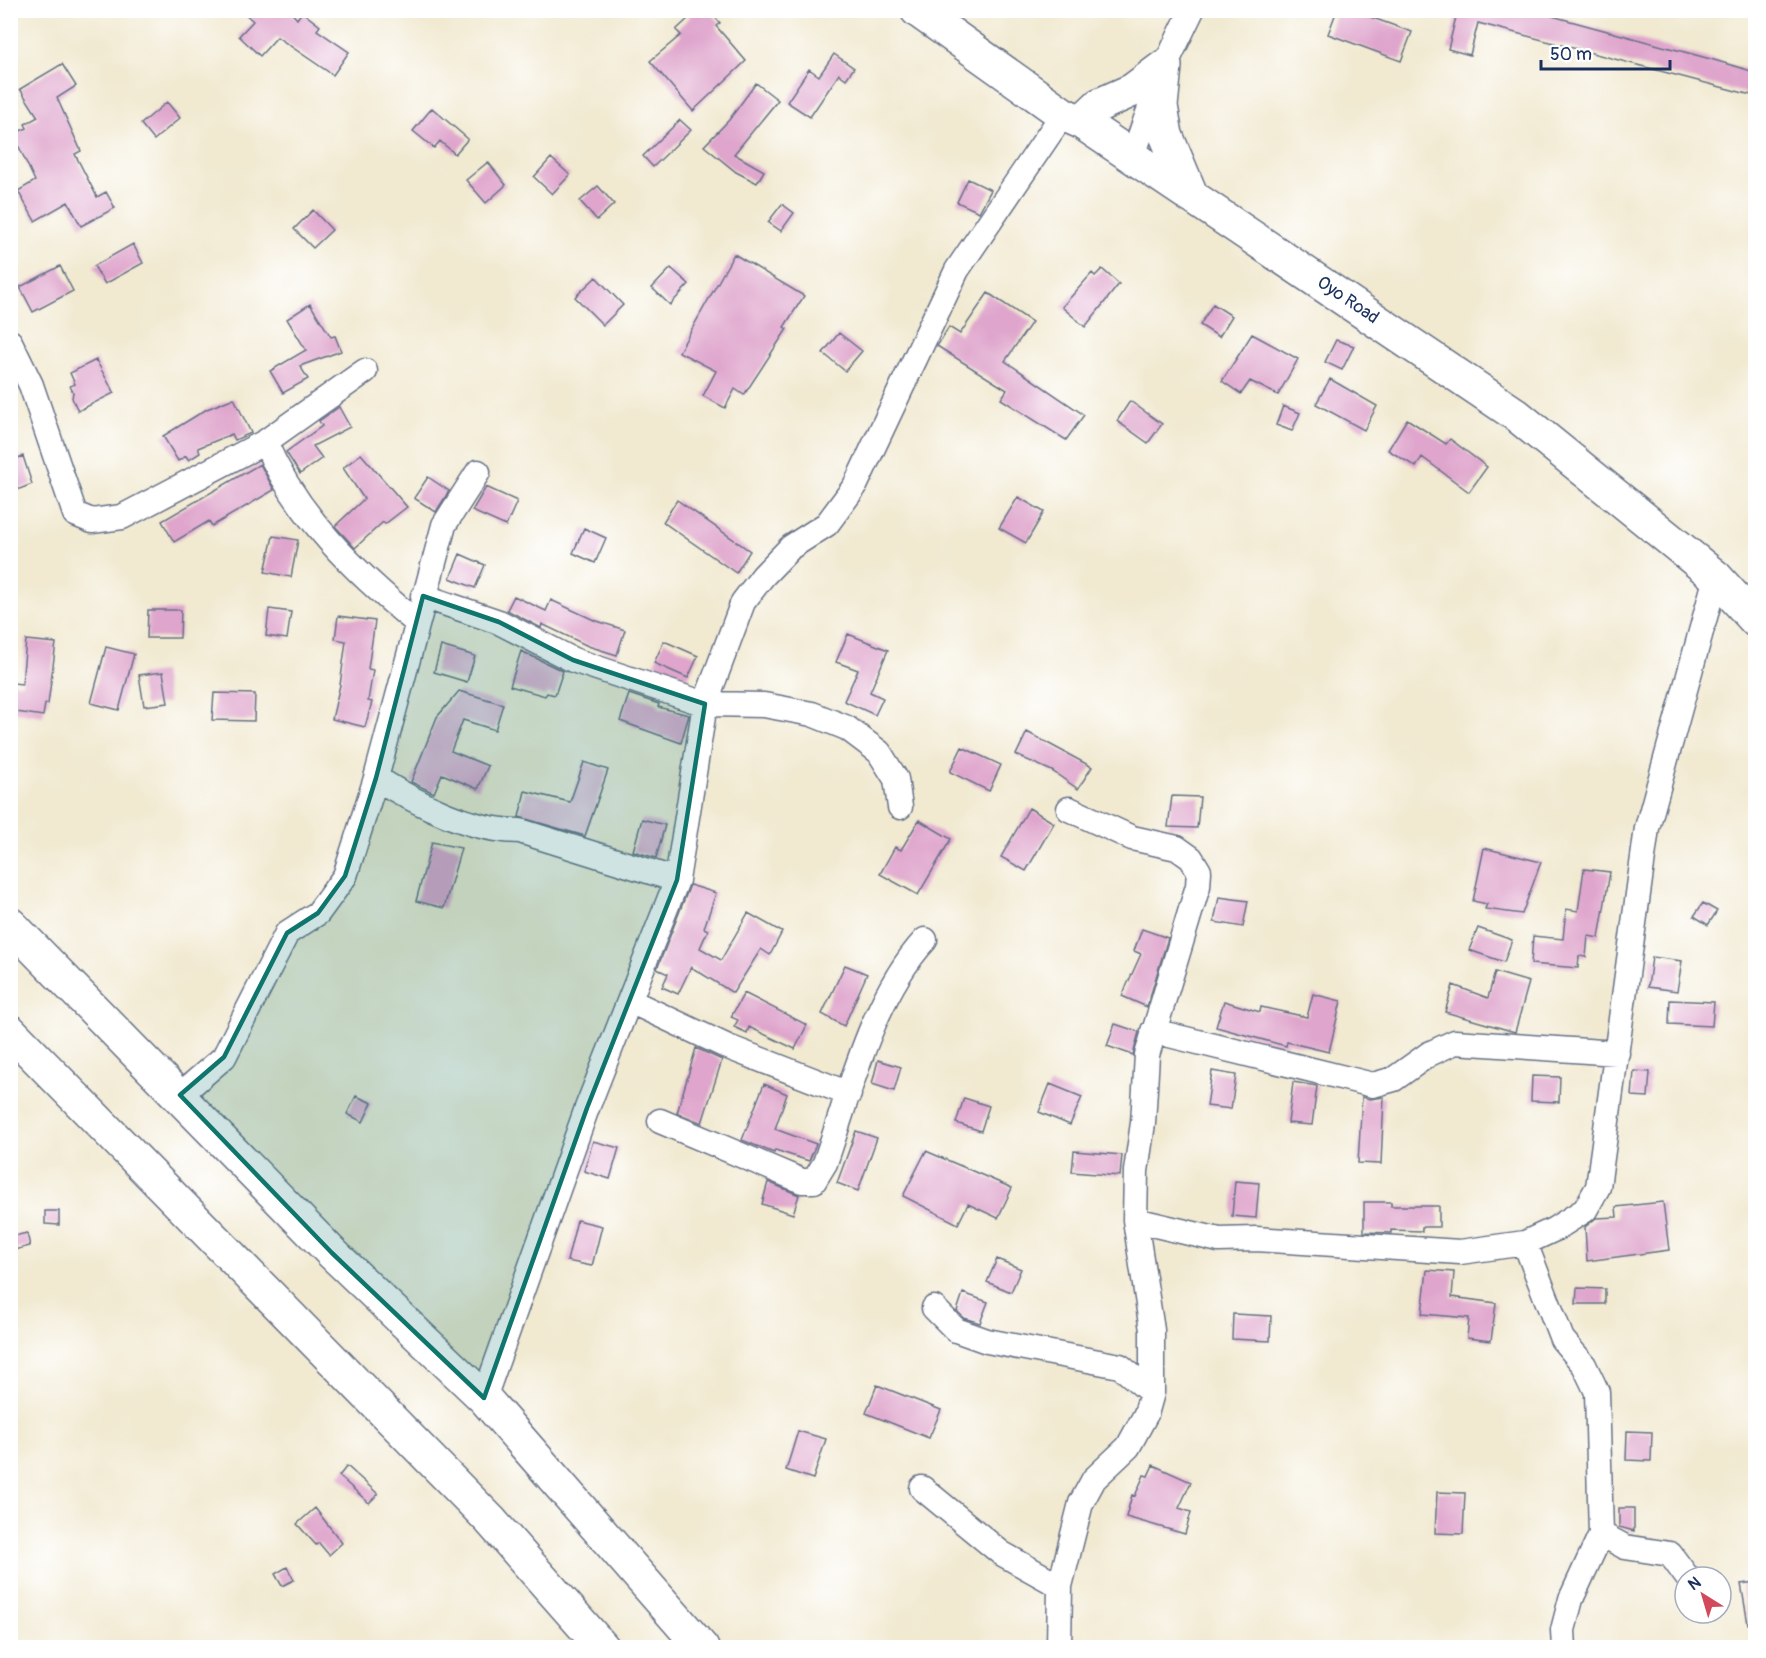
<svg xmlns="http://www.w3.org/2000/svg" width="1766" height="1658" font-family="Pangolin,sans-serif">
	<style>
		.building { fill: #dfa5cc }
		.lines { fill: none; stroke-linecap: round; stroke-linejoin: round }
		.minor-casing { stroke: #667086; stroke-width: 27 }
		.highway-casing { stroke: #667086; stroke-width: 36 }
		.minor { stroke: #fff; stroke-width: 24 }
		.highway { stroke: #fff; stroke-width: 33 }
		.marked { fill: #0f766e; fill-opacity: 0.2; stroke: #0f766e; stroke-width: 4.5; stroke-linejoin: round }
		.labels { text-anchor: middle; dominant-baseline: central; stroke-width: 5; stroke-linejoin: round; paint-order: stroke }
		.street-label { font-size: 18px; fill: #1b2f5e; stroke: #fff }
	</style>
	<rect width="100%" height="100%" fill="#fff"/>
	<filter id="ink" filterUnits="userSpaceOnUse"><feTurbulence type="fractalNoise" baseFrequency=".0167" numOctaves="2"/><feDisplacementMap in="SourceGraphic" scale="12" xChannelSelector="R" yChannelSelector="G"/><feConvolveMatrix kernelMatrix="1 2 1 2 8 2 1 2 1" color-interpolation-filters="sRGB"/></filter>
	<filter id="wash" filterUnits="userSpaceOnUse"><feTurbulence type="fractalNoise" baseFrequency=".008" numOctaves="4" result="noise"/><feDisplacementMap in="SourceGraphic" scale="24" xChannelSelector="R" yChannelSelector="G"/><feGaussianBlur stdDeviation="1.35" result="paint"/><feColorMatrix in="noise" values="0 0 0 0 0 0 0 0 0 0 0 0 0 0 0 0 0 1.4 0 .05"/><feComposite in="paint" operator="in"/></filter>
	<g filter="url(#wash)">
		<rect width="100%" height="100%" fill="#f1e9d0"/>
		<g id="blocks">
			<path class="building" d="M 241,10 L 289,10 L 297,19 L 302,12 L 320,26 L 317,30 L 349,52 L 333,75 L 277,37 L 260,56 L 239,36 L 253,21 Z
				M 684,10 L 709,10 L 720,23 L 716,26 L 746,61 L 693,111 L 650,61 L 681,35 L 676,30 L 690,17 Z
				M 1337,10 L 1351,10 L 1412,32 L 1401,61 L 1328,34 Z
				M 1449,10 L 1530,10 L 1714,60 L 1755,72 L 1755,96 L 1478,23 L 1470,55 L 1448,49 L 1456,17 L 1449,15 Z
				M 834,54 L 854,68 L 846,79 L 839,74 L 810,117 L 787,102 L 809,69 L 819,76 Z
				M 62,64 L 76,86 L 57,98 L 81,151 L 75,154 L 97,197 L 106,192 L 115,208 L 81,226 L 68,202 L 35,221 L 18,191 L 35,181 L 13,134 L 27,128 L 25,124 L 38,117 L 20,89 Z
				M 756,83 L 778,100 L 734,154 L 764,171 L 757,183 L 736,172 L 704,146 L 729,120 Z
				M 167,102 L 180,118 L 154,140 L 141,124 Z
				M 432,108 L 468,139 L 455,154 L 440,141 L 434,148 L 413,131 Z
				M 680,120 L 691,130 L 653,167 L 643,156 Z
				M 551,158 L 570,175 L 552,194 L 534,177 Z
				M 488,162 L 506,185 L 486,203 L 466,180 Z
				M 968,179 L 991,190 L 979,212 L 957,202 Z
				M 598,186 L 614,204 L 597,220 L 580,201 Z
				M 782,204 L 794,213 L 781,231 L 768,222 Z
				M 313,210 L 332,230 L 313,248 L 294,229 Z
				M 133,244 L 143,263 L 105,284 L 94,266 Z
				M 734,254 L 804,296 L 784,327 L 787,329 L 744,395 L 735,389 L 725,408 L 703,396 L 716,371 L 679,352 Z
				M 60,266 L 73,291 L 33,312 L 20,287 Z
				M 671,268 L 689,284 L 670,305 L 652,288 Z
				M 1102,269 L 1119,284 L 1085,327 L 1062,307 L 1092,273 L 1095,276 Z
				M 596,277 L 623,305 L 603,325 L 575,297 Z
				M 988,293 L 1032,322 L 1005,361 L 1084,415 L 1066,440 L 1001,399 L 1007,390 L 937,346 L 949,327 L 960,334 Z
				M 310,304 L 331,337 L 335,336 L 341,351 L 300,366 L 308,379 L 283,393 L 270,371 L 306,350 L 287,319 Z
				M 1213,304 L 1232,316 L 1219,337 L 1200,325 Z
				M 839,333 L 862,351 L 845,371 L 823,353 Z
				M 1252,334 L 1298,359 L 1278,395 L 1250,381 L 1241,394 L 1222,381 Z
				M 1336,340 L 1354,346 L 1342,370 L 1325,362 Z
				M 96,360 L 114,393 L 78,411 L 72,398 L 73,392 L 70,386 L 75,384 L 70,373 Z
				M 1330,379 L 1377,406 L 1364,430 L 1316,404 Z
				M 234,398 L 251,433 L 235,440 L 232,434 L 198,448 L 200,453 L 189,460 L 186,456 L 178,461 L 163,436 L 207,409 Z
				M 1130,401 L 1162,424 L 1148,443 L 1117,421 Z
				M 1283,406 L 1300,413 L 1292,431 L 1276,425 Z
				M 339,407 L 350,427 L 313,446 L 322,458 L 300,474 L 286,452 L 322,426 L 319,421 Z
				M 1407,419 L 1446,444 L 1450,439 L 1487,467 L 1469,492 L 1422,457 L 1416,467 L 1388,450 Z
				M 361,454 L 407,507 L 385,524 L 383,522 L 355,548 L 335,526 L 364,499 L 343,468 Z
				M 23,456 L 32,484 L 10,493 L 10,461 Z
				M 260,464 L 274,490 L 212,526 L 209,521 L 174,542 L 162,521 Z
				M 428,477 L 449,491 L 436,512 L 414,498 Z
				M 486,487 L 517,501 L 506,526 L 472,511 Z
				M 1018,497 L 1044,512 L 1026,543 L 999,528 Z
				M 677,500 L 750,551 L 736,573 L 663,522 Z
				M 584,528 L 606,538 L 595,563 L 573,553 Z
				M 273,536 L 298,540 L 291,577 L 265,572 Z
				M 460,554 L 485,565 L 475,588 L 450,578 Z
				M 514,596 L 546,611 L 551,600 L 594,620 L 625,630 L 617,655 L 588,646 L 542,624 L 541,628 L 507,610 Z
				M 269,609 L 291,612 L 287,639 L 266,636 Z
				M 148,610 L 181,610 L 180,638 L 147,638 Z
				M 338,616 L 375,621 L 368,669 L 373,670 L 368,701 L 372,702 L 365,727 L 332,719 L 340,685 L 346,641 L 335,639 Z
				M 848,634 L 888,650 L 870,692 L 883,698 L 875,715 L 844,701 L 858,670 L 836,662 Z
				M 26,640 L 56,643 L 48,704 L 45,704 L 43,716 L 10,711 L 13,683 L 22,684 Z
				M 664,641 L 698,656 L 688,678 L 654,663 Z
				M 441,646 L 475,656 L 467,682 L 434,672 Z
				M 106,647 L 134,654 L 119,710 L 91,703 Z
				M 521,651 L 563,671 L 555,695 L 547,693 L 545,696 L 510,686 Z
				M 163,672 L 168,703 L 144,706 L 139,675 Z
				M 459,691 L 503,704 L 495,730 L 463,720 L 451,751 L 488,766 L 478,789 L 442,774 L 434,793 L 411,782 L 437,717 Z
				M 214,693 L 255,694 L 254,721 L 212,720 Z
				M 629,694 L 659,704 L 658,707 L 689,715 L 681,743 L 620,721 Z
				M 1027,732 L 1092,767 L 1078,789 L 1052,771 L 1016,755 Z
				M 962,747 L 1001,765 L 989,791 L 950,772 Z
				M 584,762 L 608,770 L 585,836 L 519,817 L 525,791 L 570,802 Z
				M 1172,796 L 1200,797 L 1197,828 L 1168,827 Z
				M 1029,808 L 1054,823 L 1026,871 L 1001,857 Z
				M 642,819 L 665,825 L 656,858 L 633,851 Z
				M 919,820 L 951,839 L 918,895 L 880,874 L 895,847 L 901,850 Z
				M 432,842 L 461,848 L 444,908 L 416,901 Z
				M 1484,848 L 1541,862 L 1522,914 L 1485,909 L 1487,904 L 1473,901 Z
				M 1584,869 L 1610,872 L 1599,938 L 1588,936 L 1586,957 L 1579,956 L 1578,968 L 1531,964 L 1533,936 L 1563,939 L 1566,909 L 1578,911 Z
				M 690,885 L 716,893 L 704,928 L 708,930 L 700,948 L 721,960 L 748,913 L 782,932 L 770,955 L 761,949 L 733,993 L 691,967 L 678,994 L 662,987 L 668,974 L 657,969 Z
				M 1219,897 L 1248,901 L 1243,927 L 1214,922 Z
				M 1703,903 L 1717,911 L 1708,925 L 1694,916 Z
				M 1478,928 L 1512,940 L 1504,962 L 1469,950 Z
				M 1142,929 L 1168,938 L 1147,1007 L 1122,996 L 1141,954 L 1134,951 Z
				M 1652,957 L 1682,961 L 1677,991 L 1648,987 Z
				M 845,965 L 867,974 L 844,1026 L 822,1014 Z
				M 1495,972 L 1529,982 L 1515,1032 L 1445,1012 L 1453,985 L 1488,998 Z
				M 744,993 L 807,1025 L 795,1049 L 749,1027 L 747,1033 L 734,1027 L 738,1020 L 731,1017 Z
				M 1313,994 L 1341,1001 L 1329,1052 L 1287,1042 L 1286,1046 L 1216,1027 L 1224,1001 L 1260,1012 L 1261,1007 L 1307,1017 Z
				M 1670,1000 L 1714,1002 L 1712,1026 L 1669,1024 Z
				M 1115,1024 L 1139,1032 L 1133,1055 L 1107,1046 Z
				M 696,1048 L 722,1060 L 702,1123 L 677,1113 Z
				M 878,1060 L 901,1067 L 894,1091 L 872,1084 Z
				M 1212,1071 L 1236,1075 L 1231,1109 L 1207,1106 Z
				M 1634,1071 L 1650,1072 L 1648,1097 L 1632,1096 Z
				M 1532,1076 L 1560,1077 L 1559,1102 L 1531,1101 Z
				M 1293,1082 L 1317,1086 L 1312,1125 L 1288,1123 Z
				M 764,1084 L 787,1094 L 775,1129 L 816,1144 L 809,1161 L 775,1150 L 774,1153 L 742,1140 Z
				M 1050,1084 L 1082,1097 L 1070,1125 L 1039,1112 Z
				M 356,1096 L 372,1103 L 363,1122 L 347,1114 Z
				M 1362,1097 L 1370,1099 L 1384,1097 L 1381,1164 L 1358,1163 Z
				M 964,1098 L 989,1106 L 981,1131 L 956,1123 Z
				M 856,1131 L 877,1138 L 858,1191 L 837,1183 Z
				M 593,1141 L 619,1148 L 610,1179 L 584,1171 Z
				M 926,1151 L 1012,1188 L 998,1218 L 968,1204 L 958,1224 L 903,1196 Z
				M 1074,1151 L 1122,1155 L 1120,1176 L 1072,1172 Z
				M 1235,1181 L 1259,1183 L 1256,1218 L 1232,1216 Z
				M 768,1182 L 799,1195 L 793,1214 L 762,1204 Z
				M 1364,1202 L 1391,1202 L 1391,1206 L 1439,1206 L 1439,1227 L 1422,1227 L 1422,1231 L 1391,1230 L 1391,1233 L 1364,1232 Z
				M 1663,1202 L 1669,1250 L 1587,1261 L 1585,1227 L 1596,1218 L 1617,1217 L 1616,1207 Z
				M 45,1211 L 59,1211 L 59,1225 L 45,1224 Z
				M 577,1220 L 602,1226 L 592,1266 L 567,1261 Z
				M 27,1233 L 30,1246 L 10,1251 L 10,1237 Z
				M 997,1259 L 1021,1269 L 1011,1292 L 987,1282 Z
				M 1427,1270 L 1454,1272 L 1452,1297 L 1496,1303 L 1491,1341 L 1467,1338 L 1469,1318 L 1422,1314 Z
				M 1577,1288 L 1605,1289 L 1605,1304 L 1576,1304 Z
				M 963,1293 L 988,1302 L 980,1323 L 964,1318 L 957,1311 Z
				M 1233,1314 L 1271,1316 L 1270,1341 L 1232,1339 Z
				M 877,1385 L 941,1410 L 929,1438 L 866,1413 Z
				M 798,1431 L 826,1439 L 813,1479 L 786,1470 Z
				M 1627,1431 L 1652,1432 L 1651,1461 L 1626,1460 Z
				M 1153,1465 L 1191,1482 L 1179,1508 L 1191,1512 L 1185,1534 L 1126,1517 L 1132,1495 L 1135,1496 L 1144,1475 L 1148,1476 Z
				M 347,1466 L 378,1494 L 369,1503 L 339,1476 Z
				M 1437,1492 L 1465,1493 L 1463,1534 L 1435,1533 Z
				M 315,1508 L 342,1543 L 329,1555 L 319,1543 L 316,1545 L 297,1524 Z
				M 1619,1508 L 1634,1508 L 1634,1531 L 1619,1527 Z
				M 287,1567 L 294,1580 L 282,1586 L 275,1574 Z
				M 1755,1582 L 1755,1623 L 1748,1624 L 1741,1584 Z"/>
		</g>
	</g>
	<g filter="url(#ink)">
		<use href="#blocks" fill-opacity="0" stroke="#667086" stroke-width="1.5"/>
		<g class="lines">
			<g class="minor-casing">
				<path id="minor" d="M 1132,158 L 1165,66 L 1192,10
					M 10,342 L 31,385 L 75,514 L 92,521 L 122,517 L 265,442 L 365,371
					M 265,442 C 296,515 356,573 416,622
					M 423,596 L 499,622 L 573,660 L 705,704 L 764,705 L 812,714 L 847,728 L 879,752 L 896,779 L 900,807
					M 376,778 C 418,804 470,831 520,831 L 677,880
					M 630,1001 L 728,1047 L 849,1094
					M 1153,1031 L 1373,1085 L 1394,1079 L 1429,1054 L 1455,1042 L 1617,1053
					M 180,1095 L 224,1057 L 287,933 L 318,913 L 345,876 L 376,778 L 444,525 L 478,472
					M 660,1121 L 802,1181 L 814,1181 L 825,1163 C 850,1091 873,996 925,940
					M 1135,1220 L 1219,1240 L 1256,1239 L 1460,1252 L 1525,1243 L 1555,1229 L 1585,1210 L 1598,1187 L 1647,828 L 1716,577
					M 1525,1243 L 1562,1339 L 1584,1365 L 1597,1392 L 1601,1534 L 1571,1599 L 1563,1630 L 1564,1648
					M 934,1308 L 956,1330 L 987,1341 L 1120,1366 L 1152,1393
					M 484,1398 L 587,1108 L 677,880 L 705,704 L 743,602 L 763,576 L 791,547 L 827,524 L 855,486 L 957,270 L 1063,114
					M 922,1488 L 1001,1553 L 1060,1586
					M 1601,1534 L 1625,1547 L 1670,1554 L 1687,1577
					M 1059,1648 L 1060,1586 L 1081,1503 L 1094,1479 L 1128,1447 L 1146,1414 L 1152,1393 L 1152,1330 L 1135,1220 L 1136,1171 L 1143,1123 L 1147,1055 L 1198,886 L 1199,871 L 1191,858 L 1177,848 L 1132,838 L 1069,809"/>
			</g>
			<g class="highway-casing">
				<path id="highway" d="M 917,10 L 1063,114 L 1081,122 L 1515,414 L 1716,577 L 1756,621
					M 1165,66 L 1161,106 L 1166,135 L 1192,197
					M 1081,122 L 1099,105 L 1133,90 L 1165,66
					M 10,924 L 332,1253 L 484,1398 L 702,1648
					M 10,1031 L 490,1520 L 603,1648"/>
			</g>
			<use href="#minor" class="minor"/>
			<use href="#highway" class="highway"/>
		</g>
	</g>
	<path class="marked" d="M 423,596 L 499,622 L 573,660 L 705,704 L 677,880 L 587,1108 L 484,1398 L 332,1253 L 180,1095 L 224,1057 L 287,933 L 318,913 L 345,876 L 376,778 Z"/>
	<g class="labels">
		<g class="street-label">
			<text transform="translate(1348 300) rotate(34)">Oyo Road</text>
		</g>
	</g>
	<rect width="1766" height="1658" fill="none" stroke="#fff" stroke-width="36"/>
	<g transform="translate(1703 1595) rotate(323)"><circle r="28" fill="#ffffff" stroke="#a4acbf" stroke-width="1.5"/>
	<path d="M0-4.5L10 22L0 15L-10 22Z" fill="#d1495b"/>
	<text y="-9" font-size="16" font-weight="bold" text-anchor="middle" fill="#1b2f5e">N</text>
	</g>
	<path d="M1541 60v9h129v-9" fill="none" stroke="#1b2f5e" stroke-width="3"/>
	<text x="1550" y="60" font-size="18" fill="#1b2f5e" stroke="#ffffff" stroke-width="4.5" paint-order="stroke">50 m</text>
</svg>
